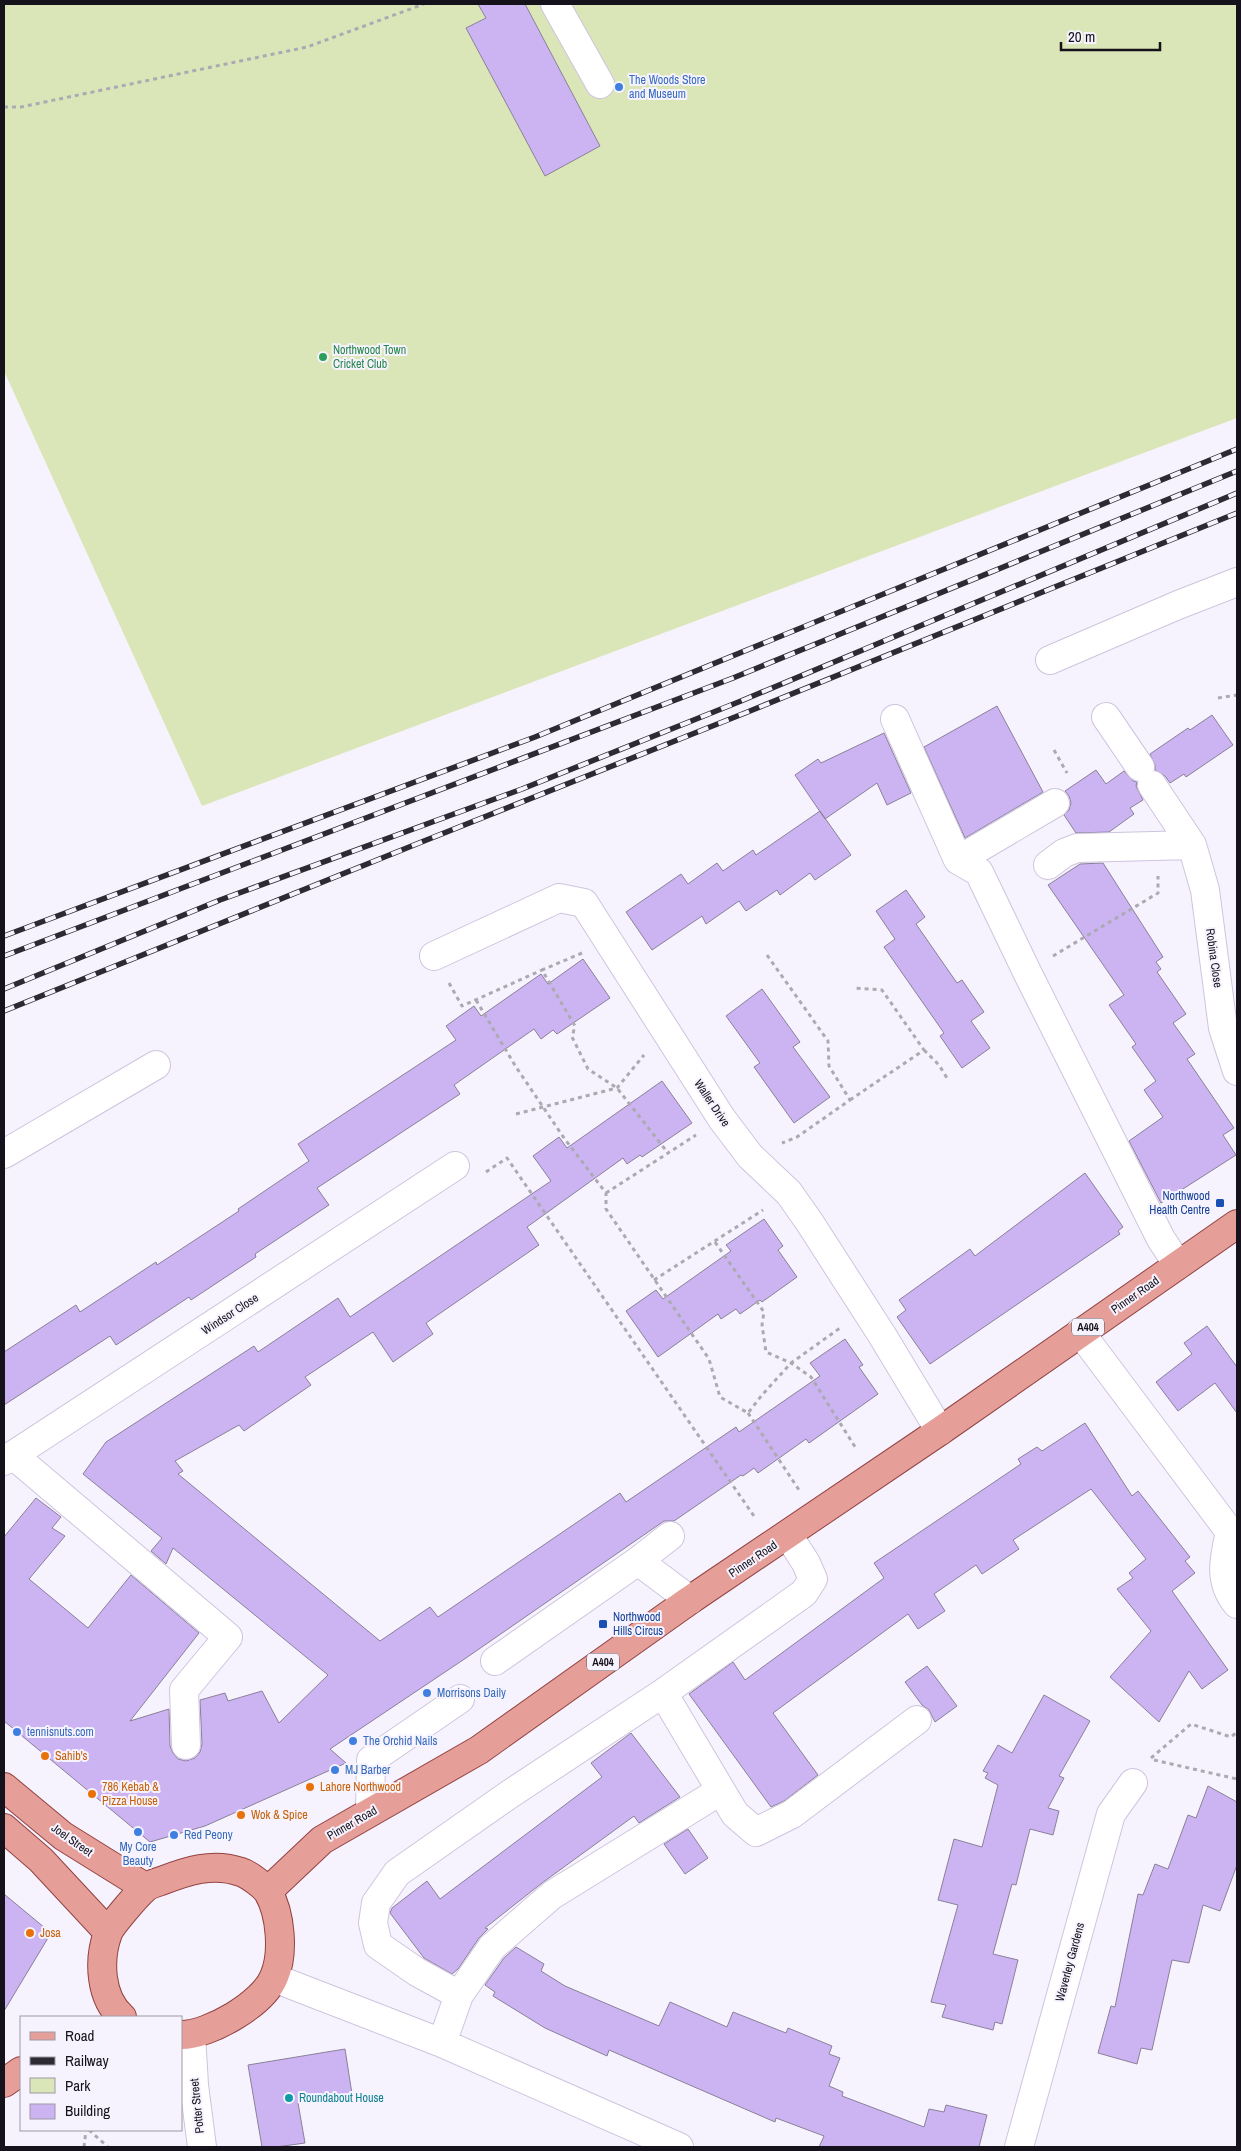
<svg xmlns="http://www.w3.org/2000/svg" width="1241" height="2151" font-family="'Archivo Narrow',sans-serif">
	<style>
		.green { fill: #dae6b8 }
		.building { fill: #ccb4f3; stroke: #898098 }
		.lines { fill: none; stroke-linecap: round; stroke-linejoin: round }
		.minor-casing { stroke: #cec4de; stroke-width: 30 }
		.major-casing { stroke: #924341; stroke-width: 30 }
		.path { stroke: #ada9b3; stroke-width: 3; stroke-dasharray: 4 4; stroke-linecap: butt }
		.minor { stroke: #fff; stroke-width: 28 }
		.major { stroke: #e69e99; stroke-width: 28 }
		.rail-casing { stroke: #2d2a33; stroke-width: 5.5 }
		.rail { stroke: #f7f3fe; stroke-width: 4; stroke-dasharray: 11; stroke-linecap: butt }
		.shop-dot { fill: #3f7fe0; stroke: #f7f3fe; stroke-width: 2 }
		.leisure-dot { fill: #2e9e5b; stroke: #f7f3fe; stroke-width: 2 }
		.transit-dot { fill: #1a4fb4; stroke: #f7f3fe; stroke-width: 2 }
		.food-dot { fill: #e8710a; stroke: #f7f3fe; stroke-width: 2 }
		.culture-dot { fill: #0f9aa8; stroke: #f7f3fe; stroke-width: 2 }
		.labels { text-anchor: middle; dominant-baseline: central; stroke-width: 4; stroke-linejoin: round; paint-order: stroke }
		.shield { fill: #f7f3fe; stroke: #59565f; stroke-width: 1 }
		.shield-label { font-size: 11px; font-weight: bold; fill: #15121b }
		.shop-label { font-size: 12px; fill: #366cbe; stroke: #f7f3fe; text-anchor: start }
		.leisure-label { font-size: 12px; fill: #27864d; stroke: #f7f3fe; text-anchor: start }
		.street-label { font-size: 12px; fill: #15121b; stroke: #f7f3fe }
		.transit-label { font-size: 12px; fill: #164399; stroke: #f7f3fe; text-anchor: end }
		.food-label { font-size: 12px; fill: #c56008; stroke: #f7f3fe; text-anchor: start }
		.culture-label { font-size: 12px; fill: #0d838f; stroke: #f7f3fe; text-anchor: start }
	</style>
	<rect width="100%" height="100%" fill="#f7f3fe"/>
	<path class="green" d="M 4,4 L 1237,4 L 1237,418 L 202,806 L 4,371 Z"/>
	<path class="building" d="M 478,4 L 525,4 L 600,146 L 545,176 L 466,28 L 486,18 Z
		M 997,706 L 1043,792 L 965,838 L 924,747 Z
		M 1212,715 L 1233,745 L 1186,777 L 1184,774 L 1170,783 L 1165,776 L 1155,770 L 1155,765 L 1150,754 L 1188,728 L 1190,730 Z
		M 884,733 L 911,793 L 887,805 L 877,783 L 825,819 L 795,775 L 818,759 L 821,763 Z
		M 1096,770 L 1106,784 L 1124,771 L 1133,781 L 1137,782 L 1136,786 L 1143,800 L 1130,808 L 1134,814 L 1109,832 L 1076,833 L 1064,815 L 1069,810 L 1071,803 L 1069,796 L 1065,791 Z
		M 820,811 L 851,855 L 815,880 L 810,873 L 780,895 L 777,890 L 746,911 L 739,901 L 706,924 L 702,916 L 652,950 L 626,912 L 681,874 L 688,884 L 717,863 L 723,871 L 753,850 L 756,855 Z
		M 1103,863 L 1163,957 L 1156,962 L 1161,969 L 1157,972 L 1186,1014 L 1173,1023 L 1195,1054 L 1187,1059 L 1234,1128 L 1223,1135 L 1236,1155 L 1161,1203 L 1129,1141 L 1163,1117 L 1144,1090 L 1156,1081 L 1132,1047 L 1136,1044 L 1109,1005 L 1124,995 L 1048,885 L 1080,864 Z
		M 906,890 L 925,917 L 916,924 L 957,983 L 962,980 L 984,1012 L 971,1021 L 990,1048 L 962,1068 L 940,1036 L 944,1033 L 884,947 L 895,939 L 876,911 Z
		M 583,959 L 610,998 L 557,1034 L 553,1030 L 541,1039 L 534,1029 L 454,1085 L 460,1094 L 317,1188 L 329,1205 L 255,1254 L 256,1257 L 191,1300 L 189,1297 L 116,1345 L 110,1336 L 4,1405 L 4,1352 L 76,1305 L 80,1312 L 156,1262 L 157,1265 L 239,1211 L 238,1209 L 309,1161 L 298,1144 L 456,1040 L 446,1026 L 474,1006 L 481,1016 L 541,974 L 548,984 Z
		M 762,989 L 800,1042 L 793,1047 L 830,1097 L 794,1123 L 754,1067 L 760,1063 L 726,1016 Z
		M 662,1081 L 692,1123 L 642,1157 L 640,1155 L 627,1164 L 623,1158 L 527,1227 L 539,1245 L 426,1323 L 433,1334 L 393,1362 L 373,1332 L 305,1377 L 311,1385 L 244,1431 L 239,1425 L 175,1461 L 183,1471 L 178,1474 L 380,1641 L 430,1607 L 438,1617 L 620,1493 L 626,1502 L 736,1427 L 739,1432 L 820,1376 L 810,1363 L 845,1339 L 863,1365 L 859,1367 L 878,1394 L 809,1443 L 806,1439 L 758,1473 L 754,1468 L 743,1476 L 741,1475 L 674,1521 L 664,1521 L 466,1658 L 330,1749 L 346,1763 L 205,1826 L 150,1842 L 4,1721 L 4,1537 L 36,1498 L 61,1517 L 52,1528 L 65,1536 L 29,1579 L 88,1628 L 131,1575 L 199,1633 L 130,1721 L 169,1709 L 170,1746 L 173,1753 L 178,1759 L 186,1761 L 195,1758 L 200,1752 L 202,1744 L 200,1700 L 225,1693 L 228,1701 L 262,1691 L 279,1723 L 328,1675 L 173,1548 L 166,1564 L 151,1551 L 162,1538 L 83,1474 L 106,1442 L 254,1346 L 258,1352 L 338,1298 L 350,1317 L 551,1181 L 533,1156 L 559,1137 L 567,1148 Z
		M 1085,1173 L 1123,1227 L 1118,1231 L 1120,1234 L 930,1364 L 897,1317 L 906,1310 L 899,1300 L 970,1249 L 975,1256 Z
		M 764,1219 L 783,1246 L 778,1250 L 797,1277 L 762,1302 L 760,1300 L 740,1314 L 736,1309 L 721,1319 L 718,1314 L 658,1357 L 626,1311 L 656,1290 L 663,1299 L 731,1251 L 726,1245 Z
		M 1207,1326 L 1237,1367 L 1237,1413 L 1215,1383 L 1178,1411 L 1156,1382 L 1192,1354 L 1184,1343 Z
		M 1085,1423 L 1132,1496 L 1138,1491 L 1190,1557 L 1185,1561 L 1195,1573 L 1172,1591 L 1228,1670 L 1202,1689 L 1189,1671 L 1159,1722 L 1110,1677 L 1151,1631 L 1117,1589 L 1133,1578 L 1129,1573 L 1146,1559 L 1091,1489 L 1013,1540 L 1019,1549 L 982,1574 L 976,1565 L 934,1594 L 945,1611 L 918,1629 L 908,1614 L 773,1713 L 818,1775 L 784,1801 L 771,1807 L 689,1694 L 733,1662 L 745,1680 L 884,1578 L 874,1563 L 1021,1464 L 1018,1459 L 1037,1447 L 1042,1451 Z
		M 927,1666 L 957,1706 L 935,1722 L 929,1710 L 922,1705 L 905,1682 Z
		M 1044,1695 L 1090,1721 L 1059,1776 L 1064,1778 L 1048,1808 L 1059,1811 L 1053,1835 L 1030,1829 L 1016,1885 L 1012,1884 L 993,1954 L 1018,1960 L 1002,2024 L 995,2022 L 993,2030 L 942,2017 L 946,2005 L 931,2002 L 958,1905 L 938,1900 L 954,1839 L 982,1847 L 998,1785 L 985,1778 L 988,1773 L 983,1771 L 998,1745 L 1012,1753 Z
		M 631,1733 L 680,1797 L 639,1823 L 634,1816 L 542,1883 L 485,1928 L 488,1929 L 479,1938 L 458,1969 L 452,1974 L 424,1958 L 390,1913 L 392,1908 L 427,1881 L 440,1899 L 602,1777 L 591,1763 Z
		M 1208,1786 L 1237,1802 L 1237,1865 L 1220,1911 L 1203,1905 L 1189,1963 L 1172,1960 L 1152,2050 L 1141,2048 L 1137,2064 L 1098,2053 L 1111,2006 L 1115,2007 L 1138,1894 L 1143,1895 L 1155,1864 L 1168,1869 L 1188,1815 L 1196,1818 Z
		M 688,1829 L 708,1858 L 685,1874 L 664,1844 Z
		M 4,1894 L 51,1933 L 4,2011 Z
		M 516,1947 L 544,1964 L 541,1971 L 565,1986 L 659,2026 L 670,2002 L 727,2027 L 733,2012 L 786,2033 L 788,2028 L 832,2046 L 829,2054 L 840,2058 L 829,2086 L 843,2092 L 842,2096 L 924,2127 L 929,2109 L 944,2112 L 946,2105 L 987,2115 L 979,2147 L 819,2147 L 824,2136 L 776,2118 L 775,2122 L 609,2050 L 607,2056 L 545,2028 L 493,1996 L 495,1992 L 485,1985 L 504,1958 Z
		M 345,2049 L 352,2094 L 298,2103 L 305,2143 L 276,2147 L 262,2147 L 248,2065 Z"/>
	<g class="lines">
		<g class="minor-casing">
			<path id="minor" d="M 555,4 L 600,84
				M 1050,660 L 1178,605 L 1237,582
				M 1106,717 L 1140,767
				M 895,719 L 958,860 L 979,872 L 1027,972 L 1161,1239 L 1178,1265
				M 1152,785 L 1192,845 L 1205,890 L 1223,1028 L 1237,1071
				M 958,860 L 1055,803
				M 1048,865 L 1064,853 L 1077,848 L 1192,845
				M 434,956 L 559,898 L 584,903 L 722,1119 L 750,1156 L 789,1193 L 810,1223 L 882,1335 L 940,1431
				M 4,1154 L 156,1065
				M 1080,1332 L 1230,1532 C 1224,1558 1218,1581 1237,1604
				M 13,1455 L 228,1637 L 184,1690 L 186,1745
				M 4,1461 L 455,1166
				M 638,1561 L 690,1600
				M 495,1661 L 638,1561 L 670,1536
				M 663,1693 L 735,1814 L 756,1832 L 792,1814 L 917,1720
				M 370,1812 L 371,1760 L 460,1699
				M 274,1978 L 442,2043 L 679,2147
				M 459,1995 L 417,1972 L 378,1945 L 373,1923 L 376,1903 L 397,1873 L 510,1794 L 663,1693 L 804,1593 L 813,1579 L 806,1563 L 788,1535
				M 191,2035 L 194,2085 L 202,2147
				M 442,2043 L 459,1995 L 492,1947 L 552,1895 L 720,1791
				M 1019,2147 L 1111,1814 L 1133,1783"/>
		</g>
		<g class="major-casing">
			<path id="major" d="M 4,1787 L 63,1836 L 145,1887
				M 4,1828 L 41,1860 L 108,1932
				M 268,1891 L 322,1840 L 479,1750 L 690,1600 L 940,1431 L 1237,1224
				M 122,2017 C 100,1998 98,1960 108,1933 C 111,1925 137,1895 144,1889 C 148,1885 155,1883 161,1881 C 187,1871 213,1862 241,1872 C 248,1874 264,1886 268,1892 C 281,1914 284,1954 274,1977 C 263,2004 209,2035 181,2035
				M 4,2083 L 21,2071"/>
		</g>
		<path class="path" d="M 4,107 L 21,107 L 307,47 L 424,4
			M 1218,698 L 1237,695
			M 1054,750 L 1067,773
			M 582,953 L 542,970 L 575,1026 L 572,1037 L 588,1069 L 617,1088 L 668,1153
			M 767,955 L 828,1041 L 829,1066 L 850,1100 L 797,1137 L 782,1143
			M 1053,956 L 1158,893 L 1158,876
			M 449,983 L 462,1006 L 542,970
			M 476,1000 L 516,1067 L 564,1138 L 606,1193 L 606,1209 L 709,1359 L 720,1397 L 748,1413 L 762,1395 L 791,1363 L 840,1328
			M 924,1050 L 939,1065 L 947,1078
			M 850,1100 L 924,1050 L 882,990 L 854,988
			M 516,1114 L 617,1088 L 644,1055
			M 486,1172 L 507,1158 L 756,1519
			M 606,1193 L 696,1135
			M 715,1242 L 764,1312 L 762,1325 L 766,1352 L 791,1363 L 811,1377 L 857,1450
			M 654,1280 L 763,1210
			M 748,1413 L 799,1490
			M 1151,1758 L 1191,1724 L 1231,1737 L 1237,1732
			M 1154,1760 L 1237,1779
			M 89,2130 L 108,2147
			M 84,2147 L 86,2130"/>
		<use href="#minor" class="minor"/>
		<use href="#major" class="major"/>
		<g class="rail-casing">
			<path id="rail" d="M 4,936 L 535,737 L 1237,449
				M 4,956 L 733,678 L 1237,471
				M 4,989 L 220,900 L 522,789 L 741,701 L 1237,493
				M 4,1011 L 424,841 L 745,713 L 1237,513"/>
		</g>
		<use href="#rail" class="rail"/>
	</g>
	<g class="shop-dot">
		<circle cx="619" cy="87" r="5"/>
		<circle cx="427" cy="1693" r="5"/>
		<circle cx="17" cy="1732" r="5"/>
		<circle cx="353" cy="1741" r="5"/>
		<circle cx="335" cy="1770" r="5"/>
		<circle cx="138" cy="1832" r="5"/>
		<circle cx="174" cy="1835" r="5"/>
	</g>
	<circle class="leisure-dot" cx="323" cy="357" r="5"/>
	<g class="transit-dot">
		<rect x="1215" y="1198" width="10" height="10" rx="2.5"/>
		<rect x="598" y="1619" width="10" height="10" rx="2.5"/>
	</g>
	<g class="food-dot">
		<circle cx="45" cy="1756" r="5"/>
		<circle cx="310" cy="1787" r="5"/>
		<circle cx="92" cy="1794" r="5"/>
		<circle cx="241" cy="1815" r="5"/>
		<circle cx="30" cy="1933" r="5"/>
	</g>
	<circle class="culture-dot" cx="289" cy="2098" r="5"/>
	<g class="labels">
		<g class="shield">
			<rect x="1072" y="1318.5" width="32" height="17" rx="4"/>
			<rect x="587" y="1653.5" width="32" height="17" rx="4"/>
		</g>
		<g class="shield-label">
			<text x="1088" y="1327">A404</text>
			<text x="603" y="1662">A404</text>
		</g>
		<g class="shop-label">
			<text x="629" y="80">The Woods Store<tspan x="629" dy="14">and Museum</tspan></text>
			<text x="437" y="1693">Morrisons Daily</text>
			<text x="27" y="1732">tennisnuts.com</text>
			<text x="363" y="1741">The Orchid Nails</text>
			<text x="345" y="1770">MJ Barber</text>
			<text x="184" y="1835">Red Peony</text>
			<text x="138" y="1847" text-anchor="middle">My Core<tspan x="138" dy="14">Beauty</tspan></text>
		</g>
		<g class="leisure-label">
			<text x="333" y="350">Northwood Town<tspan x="333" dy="14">Cricket Club</tspan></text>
		</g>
		<g class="street-label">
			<text transform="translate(1214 958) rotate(82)">Robina Close</text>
			<text transform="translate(712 1103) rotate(56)">Waller Drive</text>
			<text transform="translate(1135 1295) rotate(-35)">Pinner Road</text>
			<text transform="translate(230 1314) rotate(-33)">Windsor Close</text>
			<text transform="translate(753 1559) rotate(-34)">Pinner Road</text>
			<text transform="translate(352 1823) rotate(-30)">Pinner Road</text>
			<text transform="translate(72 1840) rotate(35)">Joel Street</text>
			<text transform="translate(1070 1962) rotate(-75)">Waverley Gardens</text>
			<text transform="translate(197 2106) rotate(-96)">Potter Street</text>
		</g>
		<g class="transit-label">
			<text x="1210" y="1196">Northwood<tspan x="1210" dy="14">Health Centre</tspan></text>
			<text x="613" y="1617" text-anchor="start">Northwood<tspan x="613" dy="14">Hills Circus</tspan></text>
		</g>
		<g class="food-label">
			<text x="55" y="1756">Sahib's</text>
			<text x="102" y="1787">786 Kebab &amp;<tspan x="102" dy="14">Pizza House</tspan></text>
			<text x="320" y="1787">Lahore Northwood</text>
			<text x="251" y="1815">Wok &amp; Spice</text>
			<text x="40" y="1933">Josa</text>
		</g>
		<g class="culture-label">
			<text x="299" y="2098">Roundabout House</text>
		</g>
	</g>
	<rect width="1241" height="2151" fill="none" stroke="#15121b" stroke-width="10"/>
	<rect x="20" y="2016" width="162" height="115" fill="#f7f3fe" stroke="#9d99a3"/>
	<rect x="30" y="2032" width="25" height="8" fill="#e69e99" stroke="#9d99a3"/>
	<text x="65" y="2041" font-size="15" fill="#15121b">Road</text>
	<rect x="30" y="2057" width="25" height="8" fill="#2d2a33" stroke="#9d99a3"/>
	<text x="65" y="2066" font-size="15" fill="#15121b">Railway</text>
	<rect x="30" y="2078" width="25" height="15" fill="#dae6b8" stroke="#9d99a3"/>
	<text x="65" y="2091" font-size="15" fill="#15121b">Park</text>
	<rect x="30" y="2104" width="25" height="15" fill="#ccb4f3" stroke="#9d99a3"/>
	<text x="65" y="2116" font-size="15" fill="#15121b">Building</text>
	<path d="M1061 42v8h99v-8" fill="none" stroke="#15121b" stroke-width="2.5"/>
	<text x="1068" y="42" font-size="15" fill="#15121b" stroke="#f7f3fe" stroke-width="4" paint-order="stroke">20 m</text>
</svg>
